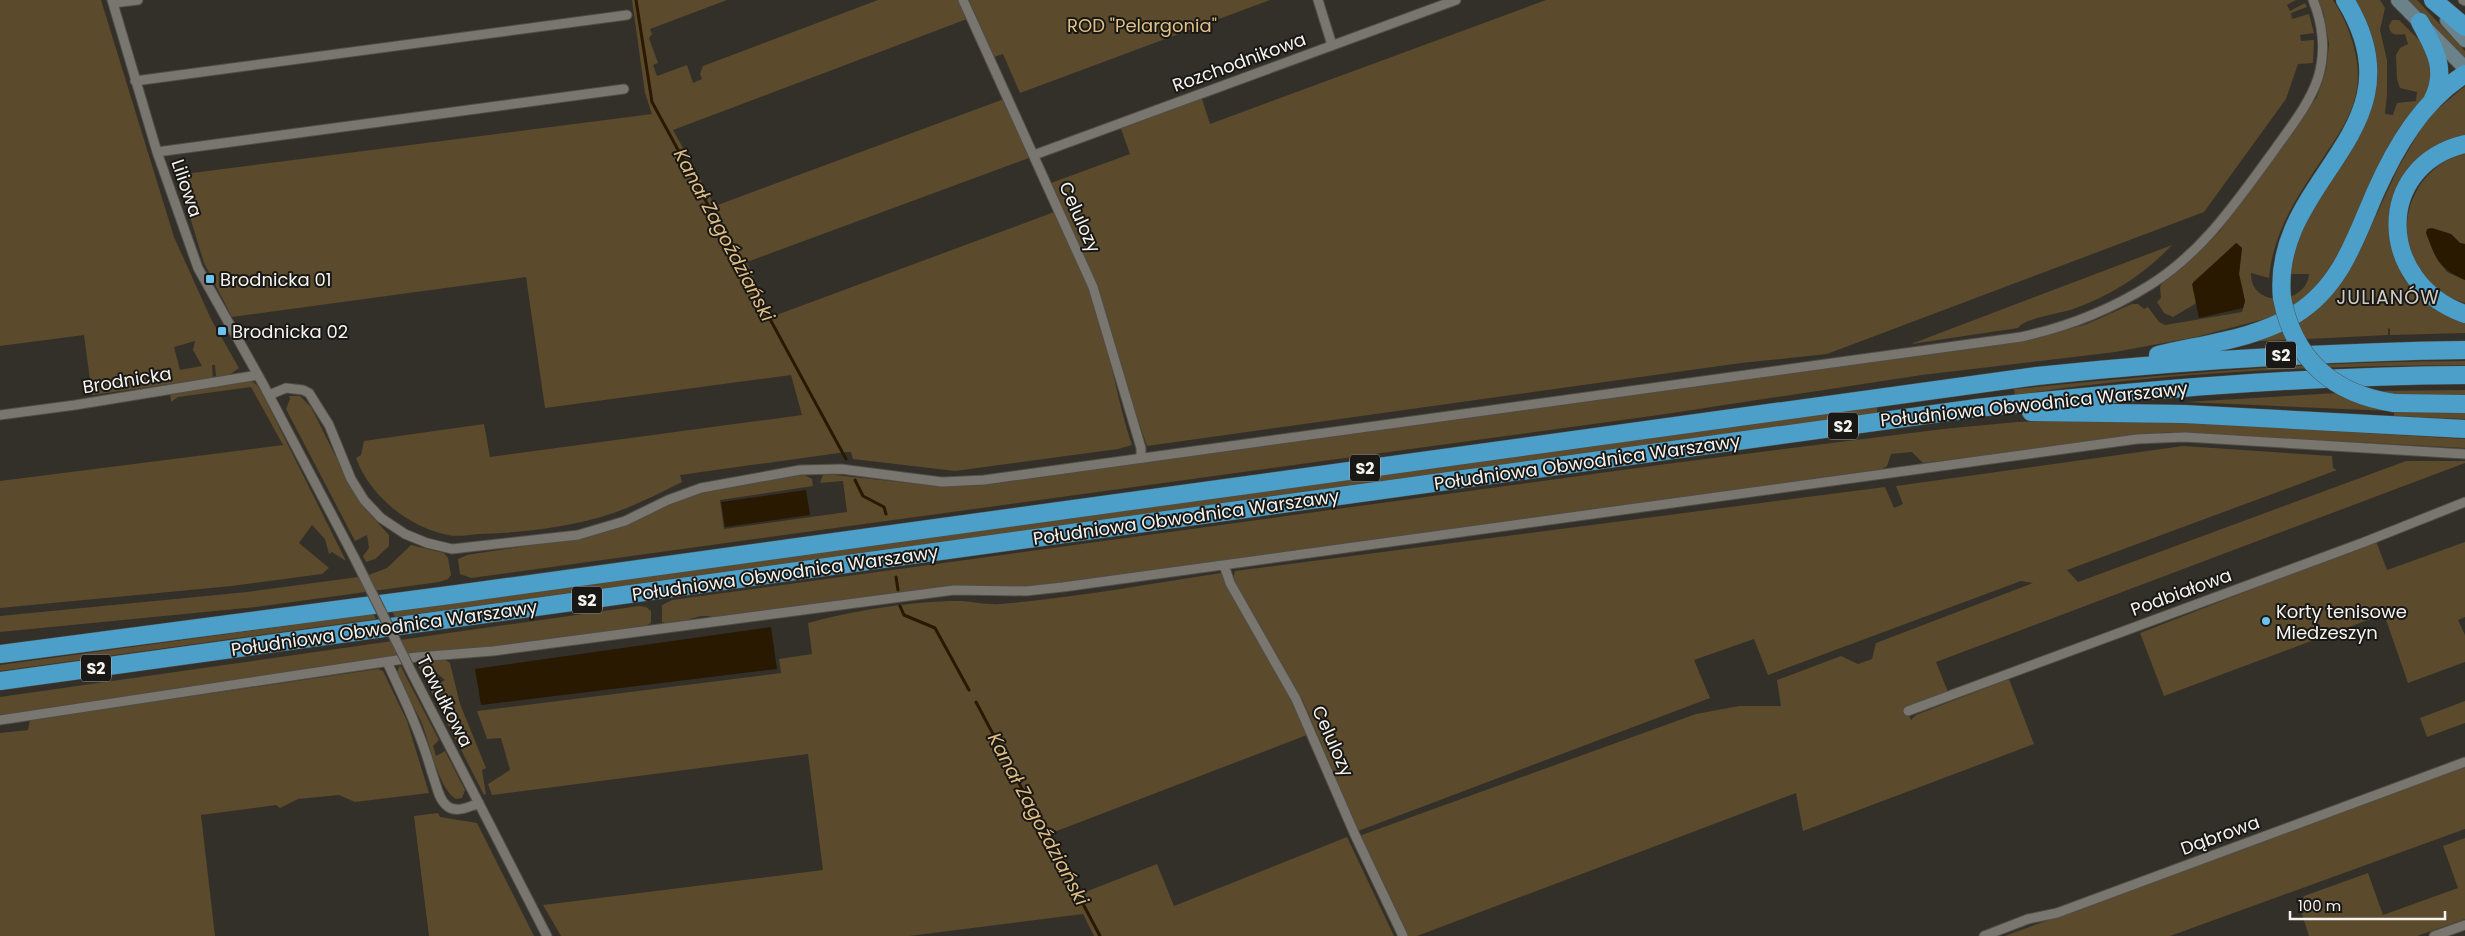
<svg xmlns="http://www.w3.org/2000/svg" width="2465" height="936" font-family="Poppins,sans-serif">
	<style>
		.green { fill: #5b4a2c; fill-rule: evenodd }
		.water { fill: #291900 }
		.lines { fill: none; stroke-linecap: round; stroke-linejoin: round }
		.stream { stroke: #291900; stroke-width: 3 }
		.minor-casing { stroke: #4f4d47; stroke-width: 11 }
		.secondary-casing { stroke: #4f4d47; stroke-width: 16 }
		.motorway-casing { stroke: #4f4d47; stroke-width: 19 }
		.minor { stroke: #79756f; stroke-width: 9 }
		.secondary { stroke: #6b828a; stroke-width: 14 }
		.motorway { stroke: #4b9fc9; stroke-width: 18 }
		.minor-bridge-casing { stroke: #4f4d47; stroke-width: 11; stroke-linecap: butt }
		.motorway-bridge-casing { stroke: #4f4d47; stroke-width: 19; stroke-linecap: butt }
		.minor-bridge { stroke: #79756f; stroke-width: 9 }
		.motorway-bridge { stroke: #4b9fc9; stroke-width: 18 }
		.poi-dot { fill: #6ac3f1; stroke: #191815; stroke-width: 2 }
		.labels { text-anchor: middle; dominant-baseline: central; stroke-width: 4; stroke-linejoin: round; paint-order: stroke }
		.shield { fill: #191815; stroke: #b3b1ae; stroke-width: 1 }
		.shield-label { font-size: 16px; font-weight: bold; fill: #f5f3ef }
		.park-label { font-size: 18px; fill: #e1c087; stroke: #191815 }
		.street-label { font-size: 18px; fill: #f5f3ef; stroke: #191815 }
		.poi-label { font-size: 18px; fill: #f5f3ef; stroke: #191815; text-anchor: start }
		.water-label { font-size: 19px; font-style: italic; fill: #e0be86; stroke: #191815 }
		.neighbourhood-label { font-size: 19px; letter-spacing: 1px; fill: #cfcbc4; stroke: #191815 }
	</style>
	<rect width="100%" height="100%" fill="#33302a"/>
	<path class="green" d="M 0,0 L 101,0 L 174,237 L 211,319 L 239,368 L 229,375 L 216,377 L 215,365 L 212,365 L 213,378 L 92,395 L 84,335 L 0,346 ZM 195,341 L 193,350 L 202,366 L 180,370 L 174,347 Z
		M 632,0 L 727,0 L 650,29 L 652,34 L 649,38 L 658,63 L 653,65 L 657,76 L 687,65 L 693,83 L 702,79 L 700,74 L 703,66 L 878,0 L 959,0 L 967,19 L 673,130 L 715,206 L 1004,99 L 1029,158 L 747,262 L 771,317 L 1057,211 C 1071,244 1087,276 1097,311 C 1111,355 1117,401 1132,445 L 1118,449 L 955,471 L 853,459 L 851,452 L 846,452 L 680,475 L 682,482 C 664,491 646,500 627,508 C 583,526 525,533 478,534 C 469,535 457,537 448,535 C 408,527 370,496 356,458 L 361,455 L 364,441 L 484,424 L 490,457 L 802,415 L 791,375 L 545,408 L 526,277 L 232,317 L 204,263 L 177,175 L 652,114 L 645,93 Z
		M 969,0 L 1270,0 L 1020,93 L 1003,54 L 994,57 Z
		M 1546,0 L 2296,0 L 2287,5 L 2290,11 L 2305,3 L 2307,7 L 2291,13 L 2292,19 L 2309,14 L 2314,33 L 2300,35 L 2301,41 L 2314,40 L 2313,63 L 2298,64 L 2286,99 L 2204,212 L 1827,354 L 1741,363 L 1147,446 L 1120,368 L 1096,283 L 1051,183 L 1130,154 L 1120,126 L 1201,96 L 1210,124 Z
		M 2318,0 L 2333,0 C 2350,26 2363,63 2356,94 C 2351,118 2336,138 2323,158 C 2298,195 2273,232 2269,278 L 2251,273 C 2250,309 2307,305 2309,274 L 2290,274 C 2304,170 2427,120 2355,0 L 2380,0 L 2385,8 L 2380,30 L 2387,60 L 2387,94 L 2385,114 L 2393,115 L 2397,103 L 2416,101 L 2417,92 L 2400,88 L 2397,79 L 2396,55 L 2400,48 L 2408,44 L 2405,34 C 2397,35 2390,36 2389,26 L 2392,20 L 2399,20 L 2425,46 L 2433,63 L 2430,90 L 2396,135 L 2378,166 L 2340,253 L 2318,288 L 2292,307 L 2276,316 L 2196,337 L 2115,352 L 1922,375 L 1659,415 L 471,578 L 460,574 L 458,559 L 467,555 L 596,535 C 629,525 659,507 691,495 C 727,483 767,480 804,475 L 812,479 L 813,486 L 720,500 L 724,529 L 847,512 L 843,481 L 820,483 L 823,475 L 826,474 L 936,486 L 976,486 L 2031,340 L 2087,324 L 2132,304 L 2138,304 L 2144,309 L 2148,307 L 2159,322 L 2165,325 L 2242,312 L 2245,301 L 2239,274 L 2242,248 L 2237,243 L 2193,282 L 2193,290 L 2197,300 L 2195,304 L 2173,317 L 2164,313 L 2157,302 L 2161,298 L 2160,287 L 2163,282 L 2191,260 L 2220,231 L 2317,97 L 2326,70 L 2329,44 L 2324,14 Z
		M 2408,0 L 2417,0 L 2465,51 L 2465,59 Z
		M 2465,86 L 2465,137 L 2445,142 L 2432,149 L 2390,228 L 2391,242 L 2395,259 L 2403,277 L 2413,290 L 2439,310 L 2465,320 L 2465,333 L 2390,335 L 2390,329 L 2388,328 L 2388,335 L 2244,342 L 2330,295 L 2346,276 L 2357,257 L 2398,168 L 2419,132 L 2435,111 Z
		M 2465,154 L 2465,244 L 2460,243 L 2451,234 L 2434,253 L 2447,272 L 2465,280 L 2465,303 C 2448,298 2428,286 2418,271 C 2391,227 2414,165 2465,154 Z
		M 2172,245 C 2146,273 2112,295 2076,308 C 2061,314 2026,317 2018,328 L 1911,344 Z
		M 2465,361 L 2465,365 C 2315,366 2163,372 2015,395 L 2014,389 C 2164,375 2314,361 2465,361 Z
		M 250,380 L 257,385 L 263,395 L 346,561 L 332,552 L 329,554 L 325,539 L 312,525 L 299,543 L 329,568 L 322,574 L 232,586 L 0,608 L 0,481 L 283,445 L 251,387 L 178,397 L 171,402 L 170,394 Z
		M 2465,390 L 2465,397 L 2394,403 L 2390,411 L 2185,402 L 2372,391 Z
		M 289,396 L 300,396 L 311,407 L 358,501 L 389,535 L 389,546 L 375,559 L 366,562 L 363,556 L 369,548 L 367,535 L 355,541 L 286,409 L 290,399 Z
		M 1877,407 L 1877,413 L 395,617 L 392,611 Z
		M 2394,412 L 2465,412 L 2465,419 L 2394,416 Z
		M 2092,419 L 2150,420 L 2465,439 L 2465,448 L 2168,432 L 1923,463 L 1912,452 L 1891,454 L 1887,466 L 1882,469 L 1026,588 L 929,589 L 715,618 C 696,610 679,630 662,622 L 662,605 L 672,600 L 1666,464 L 1943,429 L 2017,422 Z
		M 2183,446 L 2332,456 L 2333,468 L 2337,470 L 2067,570 L 2078,582 L 2406,461 L 2465,461 L 2465,463 L 1936,662 L 1948,692 L 1906,709 L 1911,720 L 1916,715 L 2009,679 L 2034,744 L 1803,831 L 1796,793 L 1417,936 L 1406,936 L 1359,836 L 1696,714 L 1739,706 L 1781,706 L 1777,680 L 1841,656 L 1858,664 L 1872,659 L 1876,643 L 2033,583 L 2021,581 L 1768,675 L 1754,639 L 1694,660 L 1710,698 L 1358,831 L 1303,701 L 1233,579 L 1235,571 L 1885,487 L 1894,508 L 1903,504 L 1896,486 Z
		M 2376,541 L 2387,570 L 2465,542 L 2465,617 L 2458,620 L 2465,635 L 2465,662 L 2408,683 L 2384,614 L 2164,696 L 2140,633 Z
		M 411,545 L 444,553 L 448,558 L 451,575 L 448,579 L 439,582 L 256,607 L 0,632 L 0,616 L 247,592 L 366,576 L 387,568 Z
		M 1221,573 L 1301,715 L 1307,735 L 1049,834 L 1080,894 L 1157,864 L 1174,906 L 1347,837 L 1394,936 L 1094,936 L 1083,914 L 909,936 L 561,936 L 543,905 L 823,870 L 808,754 L 492,795 L 488,784 L 510,770 L 501,738 L 487,739 L 477,711 L 781,673 L 779,659 L 812,654 L 808,623 C 850,611 919,600 962,601 C 974,602 987,605 1000,604 C 1074,598 1148,584 1221,573 Z
		M 639,606 L 646,607 L 651,611 L 651,623 L 644,627 L 469,650 L 412,653 L 0,715 L 0,697 Z
		M 373,614 L 376,619 L 0,671 L 0,665 Z
		M 444,659 L 450,663 L 460,704 L 486,768 L 482,770 L 486,794 L 484,795 L 430,689 L 445,680 L 434,671 L 421,672 L 416,661 Z
		M 400,665 L 439,740 L 433,746 L 436,756 L 445,751 L 465,790 L 462,798 L 456,799 C 438,789 429,740 421,721 C 413,705 403,689 397,672 Z
		M 378,669 L 383,671 L 407,721 L 429,793 L 355,802 L 339,795 L 298,799 L 280,808 L 276,805 L 201,815 L 215,936 L 0,936 L 0,733 L 28,730 L 30,720 Z
		M 2465,701 L 2465,723 L 2427,737 L 2420,718 Z
		M 2465,766 L 2465,829 L 2170,936 L 2005,936 Z
		M 438,813 L 440,817 L 477,823 L 534,936 L 429,936 L 414,816 Z
		M 2465,838 L 2465,919 L 2417,936 L 2309,936 L 2299,905 L 2304,896 L 2368,873 L 2383,915 L 2458,888 L 2443,846 Z"/>
	<path class="water" d="M 2432,228 L 2451,234 L 2460,243 L 2465,244 L 2465,280 C 2438,268 2436,259 2426,233 L 2427,229 Z
		M 2236,243 L 2242,248 L 2239,274 L 2245,301 L 2243,308 L 2199,318 L 2192,284 Z
		M 806,490 L 810,515 L 725,527 L 721,502 Z
		M 771,627 L 777,669 L 481,705 L 475,669 Z"/>
	<g class="lines">
		<path class="stream" d="M 636,0 L 652,102 L 846,459
			M 855,480 L 863,496 L 884,507 L 886,514
			M 896,577 L 898,590
			M 900,606 L 904,615 L 935,628 L 969,690
			M 976,702 L 1100,936"/>
		<g class="minor-casing">
			<path id="minor" d="M 112,0 L 157,152 L 198,268 L 263,384 L 354,557
				M 963,0 L 1093,287 L 1141,448 L 1141,457
				M 1318,0 L 1332,45
				M 2463,0 L 2465,1
				M 113,3 L 138,0
				M 135,81 L 627,15
				M 157,152 L 624,89
				M 1034,155 L 1456,0
				M 269,395 L 286,388 L 303,390 L 309,393 L 329,425 L 351,479 L 364,500 L 381,518 L 405,534 L 427,543 L 452,549 L 578,535 L 625,521 L 668,500 L 701,488 L 800,470 L 841,469 L 942,482 L 984,480 L 2021,337 C 2067,327 2110,310 2150,285 C 2203,252 2237,201 2273,152 C 2289,129 2309,105 2318,78 C 2326,52 2323,24 2313,0
				M 0,415 L 75,405 L 258,375
				M 1224,565 L 1230,583 L 1296,699 L 1355,835 L 1403,936
				M 387,662 C 404,698 421,734 432,773 C 436,783 438,798 446,805 C 455,814 469,807 479,803
				M 412,673 L 547,936
				M 1908,711 L 2362,543 L 2465,502
				M 0,720 L 417,657 L 493,651 L 954,590 L 1026,591 L 1063,587 L 2137,439 L 2185,437 L 2465,454
				M 1984,936 L 2028,919 L 2057,913 L 2465,762
				M 2434,936 L 2465,925"/>
		</g>
		<g class="secondary-casing">
			<path id="secondary" d="M 2398,0 L 2465,68
				M 2447,20 L 2465,40"/>
		</g>
		<g class="motorway-casing">
			<path id="motorway" d="M 2433,0 L 2465,27
				M 2420,22 C 2435,49 2448,71 2432,101
				M 2465,144 C 2373,166 2377,283 2465,314
				M 2282,298 C 2270,177 2426,131 2345,0
				M 2158,355 C 2203,344 2256,339 2296,314 C 2341,286 2355,239 2375,193 C 2395,148 2422,101 2465,74
				M 2394,403 L 2465,404
				M 2031,412 L 2184,414 L 2465,429
				M 0,654 L 457,594 L 2037,376 C 2180,361 2322,352 2465,350
				M 0,681 L 1977,408 C 2139,390 2302,376 2465,375"/>
		</g>
		<use href="#minor" class="minor"/>
		<use href="#secondary" class="secondary"/>
		<use href="#motorway" class="motorway"/>
		<g class="minor-bridge-casing">
			<path id="minor-bridge" d="M 354,557 L 412,673"/>
		</g>
		<g class="motorway-bridge-casing">
			<path id="motorway-bridge" d="M 2282,298 C 2294,360 2333,394 2394,403"/>
		</g>
		<use href="#minor-bridge" class="minor-bridge"/>
		<use href="#motorway-bridge" class="motorway-bridge"/>
	</g>
	<g class="poi-dot">
		<rect x="205" y="274" width="10" height="10" rx="2.5"/>
		<rect x="217" y="326" width="10" height="10" rx="2.5"/>
		<circle cx="2266" cy="621" r="5"/>
	</g>
	<g class="labels">
		<g class="shield">
			<rect x="2266" y="341.5" width="30" height="27" rx="4"/>
			<rect x="1828" y="412.5" width="30" height="27" rx="4"/>
			<rect x="1350" y="454.5" width="30" height="27" rx="4"/>
			<rect x="572" y="586.5" width="30" height="27" rx="4"/>
			<rect x="81" y="654.5" width="30" height="27" rx="4"/>
		</g>
		<g class="shield-label">
			<text x="2281" y="355">S2</text>
			<text x="1843" y="426">S2</text>
			<text x="1365" y="468">S2</text>
			<text x="587" y="600">S2</text>
			<text x="96" y="668">S2</text>
		</g>
		<g class="park-label">
			<text x="1142" y="25">ROD "Pelargonia"</text>
		</g>
		<g class="street-label">
			<text transform="translate(1239 62) rotate(-20)">Rozchodnikowa</text>
			<text transform="translate(187 188) rotate(71)">Liliowa</text>
			<text transform="translate(1080 217) rotate(66)">Celulozy</text>
			<text transform="translate(127 380) rotate(-9)">Brodnicka</text>
			<text transform="translate(2034 404) rotate(-6)">Południowa Obwodnica Warszawy</text>
			<text transform="translate(1587 462) rotate(-8)">Południowa Obwodnica Warszawy</text>
			<text transform="translate(1186 517) rotate(-8)">Południowa Obwodnica Warszawy</text>
			<text transform="translate(785 573) rotate(-8)">Południowa Obwodnica Warszawy</text>
			<text transform="translate(2181 592) rotate(-20)">Podbiałowa</text>
			<text transform="translate(384 628) rotate(-8)">Południowa Obwodnica Warszawy</text>
			<text transform="translate(445 701) rotate(63)">Tawułkowa</text>
			<text transform="translate(1333 741) rotate(66)">Celulozy</text>
			<text transform="translate(2220 835) rotate(-20)">Dąbrowa</text>
		</g>
		<g class="poi-label">
			<text x="220" y="279">Brodnicka 01</text>
			<text x="232" y="331">Brodnicka 02</text>
			<text x="2276" y="611">Korty tenisowe<tspan x="2276" dy="21">Miedzeszyn</tspan></text>
		</g>
		<g class="water-label">
			<text transform="translate(724 235) rotate(62)">Kanał Zagoździański</text>
			<text transform="translate(1038 819) rotate(62)">Kanał Zagoździański</text>
		</g>
		<g class="neighbourhood-label">
			<text x="2388" y="297">JULIANÓW</text>
		</g>
	</g>
	<path d="M2290 911v8h155v-8" fill="none" stroke="#f5f3ef" stroke-width="2.5"/>
	<text x="2298" y="911" font-size="15" fill="#f5f3ef" stroke="#191815" stroke-width="4" paint-order="stroke">100 m</text>
</svg>
